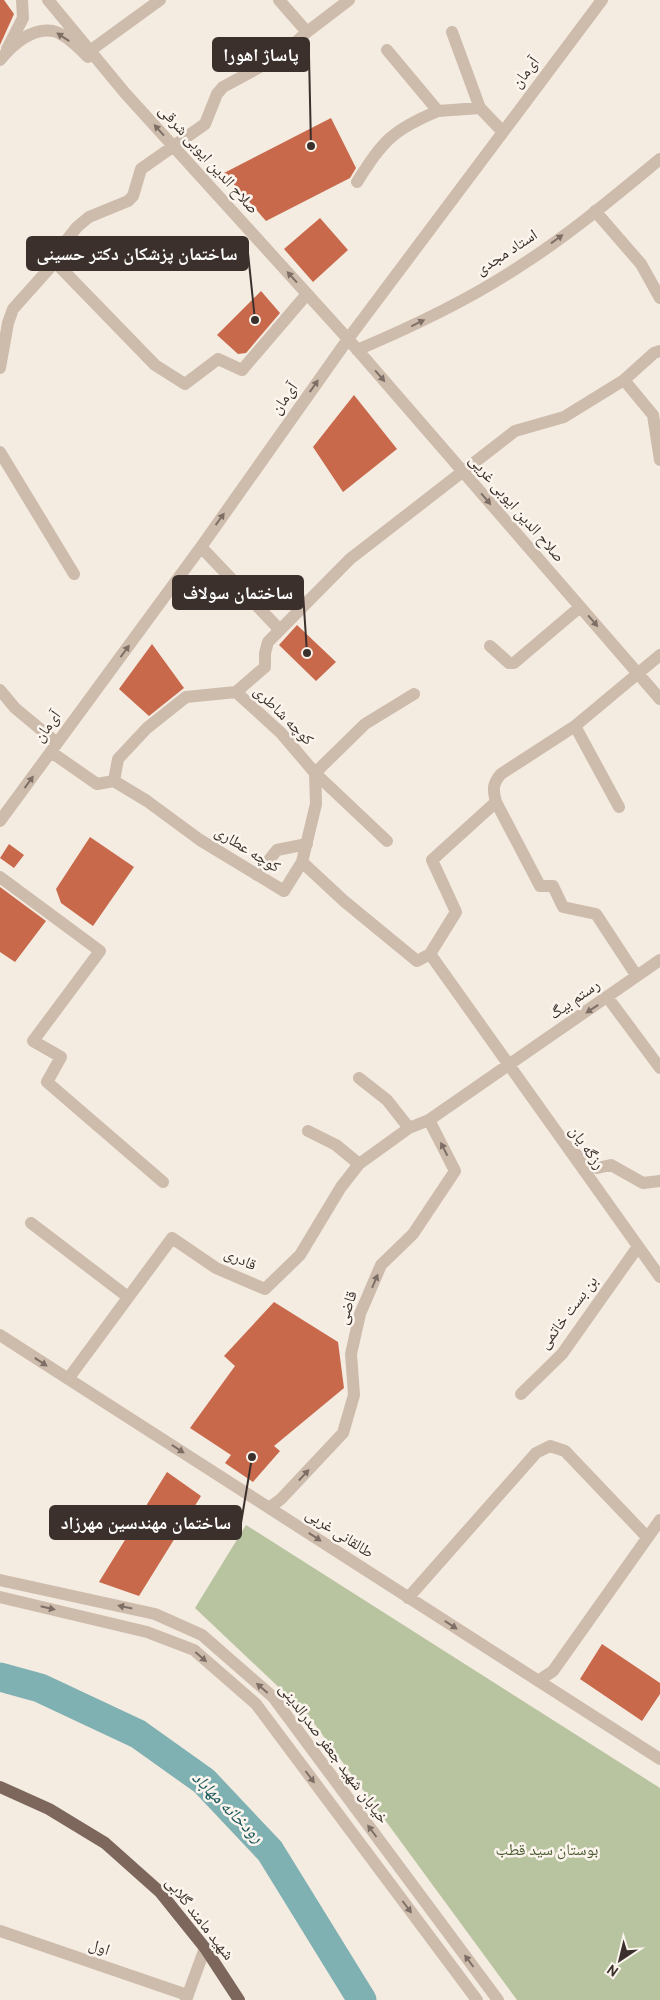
<svg xmlns="http://www.w3.org/2000/svg" width="660" height="2000" font-family="Overpass,'Noto Naskh Arabic',sans-serif">
	<style>
		.green { fill: #b8c4a0 }
		.lines { fill: none; stroke-linecap: round; stroke-linejoin: round }
		.river { stroke: #7fb0b2; stroke-width: 29 }
		.building { fill: #c8694b }
		.minor { stroke: #cdbbac; stroke-width: 12 }
		.major { stroke: #7d675c; stroke-width: 12 }
		.oneway { fill: #7d6f65 }
		.labels { text-anchor: middle; dominant-baseline: central; stroke-width: 5; stroke-linejoin: round; paint-order: stroke }
		.street-label { font-size: 16px; fill: #3b302b; stroke: #fbf5ee }
		.park-label { font-size: 16px; fill: #4a5a2e; stroke: #fbf5ee }
		.water-label { font-size: 18px; font-style: italic; fill: #1f5a5e; stroke: #fbf5ee }
		.leader { fill: none; stroke: #3b302b; stroke-width: 2 }
		.callout-dot { fill: #3b302b; stroke: #fbf5ee; stroke-width: 2 }
		.callout { fill: #3b302b; stroke: #3b302b; stroke-width: 2 }
		.callout-label { font-size: 18px; text-anchor: middle; font-weight: bold; fill: #fff }
	</style>
	<rect width="100%" height="100%" fill="#f4ebe1"/>
	<path class="green" d="M 246,1525 L 660,1788 L 660,2000 L 517,2000 L 308,1715 L 195,1608 Z"/>
	<g class="lines">
		<path class="river" d="M 0,1677 L 40,1688 L 138,1734 L 204,1781 L 270,1851 L 362,2000"/>
	</g>
	<path class="building" d="M 0,0 L 4,0 L 14,14 L 0,45 Z
		M 331,118 L 356,168 L 350,178 L 266,221 L 224,173 Z
		M 320,218 L 348,250 L 313,282 L 284,249 Z
		M 261,291 L 280,313 L 246,353 L 238,354 L 217,335 Z
		M 354,395 L 397,449 L 343,492 L 313,447 Z
		M 297,625 L 336,662 L 316,681 L 279,645 Z
		M 152,644 L 184,688 L 149,716 L 119,689 Z
		M 90,837 L 134,867 L 93,926 L 61,903 L 56,889 Z
		M 9,844 L 24,855 L 14,868 L 0,858 Z
		M 0,887 L 46,921 L 15,962 L 0,952 Z
		M 274,1302 L 338,1342 L 344,1388 L 274,1446 L 280,1451 L 253,1482 L 225,1463 L 231,1455 L 190,1428 L 235,1366 L 224,1356 Z
		M 167,1472 L 201,1496 L 139,1596 L 99,1582 Z
		M 602,1644 L 660,1683 L 660,1694 L 642,1721 L 580,1679 Z"/>
	<g class="lines">
		<path class="minor" d="M 48,0 L 125,93 L 348,339 L 660,699
			M 279,0 L 307,32
			M 452,32 L 480,108 L 503,132
			M 7,49 L 23,18 L 22,0
			M 91,50 L 160,0
			M 387,50 L 438,111 L 480,108
			M 0,60 C 12,45 32,27 53,31 C 66,34 80,49 88,57
			M 357,182 C 383,141 392,130 438,111
			M 595,211 L 641,264 L 660,298
			M 55,262 L 155,365 L 185,384 L 218,359 L 242,370 L 307,294
			M 357,350 C 414,326 469,300 520,266 C 569,235 615,196 660,159
			M 0,368 L 8,323 L 13,309 L 55,262 L 66,241 L 77,227 L 89,217 L 128,201 L 133,196 L 141,169 L 205,124 L 217,94 L 223,87 L 282,55 L 307,32 L 349,0
			M 624,380 L 654,353 L 660,351
			M 0,452 L 74,574
			M 201,547 L 280,630
			M 490,646 L 509,663 L 514,663 L 580,607
			M 0,690 L 15,708 L 57,743
			M 236,692 L 265,667 L 265,653 L 268,642 L 350,559 L 515,431 L 564,417 L 624,380 L 653,415 L 660,460
			M 575,726 L 619,807
			M 51,752 L 97,784 L 114,781 L 147,801 L 200,840 L 284,891 L 302,862 L 344,901 L 417,961 L 430,954
			M 114,781 L 118,759 L 147,728 L 186,697 L 236,692 L 281,733 L 315,773 L 316,804 L 302,862
			M 496,802 C 493,790 492,784 501,774 L 575,726 L 660,655
			M 0,821 L 201,547 L 348,339 L 602,0
			M 387,841 L 315,773 L 365,724 L 414,694
			M 257,875 L 277,850 L 307,844
			M 0,877 L 100,951 L 33,1041 L 61,1057 L 47,1082 L 163,1182
			M 636,975 L 596,914 L 563,907 L 553,886 L 540,886 L 496,802 L 432,860 L 456,912 L 430,954 L 660,1277
			M 608,998 L 660,1068
			M 359,1078 L 387,1100 L 409,1128
			M 308,1131 L 336,1145 L 359,1164
			M 574,1153 L 597,1168 L 611,1165 L 643,1183 L 660,1181
			M 31,1223 L 128,1297
			M 0,1335 L 660,1759
			M 68,1379 L 172,1238 L 216,1268 L 265,1289 L 300,1255 L 341,1187 L 359,1164 L 409,1128 L 429,1120 L 660,960
			M 521,1394 L 562,1354 L 637,1248
			M 269,1508 L 281,1499 L 343,1433 L 354,1395 L 351,1354 L 360,1314 L 381,1265 L 413,1234 L 455,1171 L 429,1120
			M 0,1580 L 155,1614 L 202,1635 L 273,1697 L 498,2000
			M 0,1597 L 147,1632 L 194,1650 L 256,1704 L 477,2000
			M 408,1598 L 536,1453 L 550,1446 L 565,1451 L 647,1537
			M 538,1681 L 553,1671 L 660,1520
			M 0,1931 L 187,1995
			M 186,2000 L 205,1948"/>
		<path class="major" d="M 0,1787 L 49,1809 L 105,1843 L 160,1892 L 205,1948 L 239,2000"/>
	</g>
	<defs><path id="oneway-solid" d="M-6-.8H1V-3.2L6.5 0L1 3.2V.8H-6Z" transform="scale(1.25)"/></defs>
	<g class="oneway">
		<use href="#oneway-solid" transform="translate(63 37) rotate(-147)"/>
		<use href="#oneway-solid" transform="translate(159 130) rotate(-132)"/>
		<use href="#oneway-solid" transform="translate(557 239) rotate(-36)"/>
		<use href="#oneway-solid" transform="translate(292 277) rotate(-132)"/>
		<use href="#oneway-solid" transform="translate(418 323) rotate(-26)"/>
		<use href="#oneway-solid" transform="translate(380 376) rotate(49)"/>
		<use href="#oneway-solid" transform="translate(314 386) rotate(-55)"/>
		<use href="#oneway-solid" transform="translate(486 499) rotate(49)"/>
		<use href="#oneway-solid" transform="translate(220 519) rotate(-54)"/>
		<use href="#oneway-solid" transform="translate(593 621) rotate(49)"/>
		<use href="#oneway-solid" transform="translate(125 651) rotate(-54)"/>
		<use href="#oneway-solid" transform="translate(29 782) rotate(-54)"/>
		<use href="#oneway-solid" transform="translate(592 1009) rotate(146)"/>
		<use href="#oneway-solid" transform="translate(444 1149) rotate(-117)"/>
		<use href="#oneway-solid" transform="translate(375 1281) rotate(-67)"/>
		<use href="#oneway-solid" transform="translate(41 1362) rotate(33)"/>
		<use href="#oneway-solid" transform="translate(178 1449) rotate(33)"/>
		<use href="#oneway-solid" transform="translate(304 1475) rotate(-47)"/>
		<use href="#oneway-solid" transform="translate(315 1537) rotate(33)"/>
		<use href="#oneway-solid" transform="translate(125 1607) rotate(-168)"/>
		<use href="#oneway-solid" transform="translate(48 1608) rotate(13)"/>
		<use href="#oneway-solid" transform="translate(451 1625) rotate(33)"/>
		<use href="#oneway-solid" transform="translate(201 1657) rotate(41)"/>
		<use href="#oneway-solid" transform="translate(262 1688) rotate(-139)"/>
		<use href="#oneway-solid" transform="translate(310 1777) rotate(53)"/>
		<use href="#oneway-solid" transform="translate(372 1831) rotate(-127)"/>
		<use href="#oneway-solid" transform="translate(407 1907) rotate(53)"/>
		<use href="#oneway-solid" transform="translate(469 1961) rotate(-127)"/>
	</g>
	<g class="labels">
		<g class="street-label">
			<text transform="translate(526 73) rotate(-53)">آی‌مان</text>
			<text transform="translate(208 160) rotate(48)">صلاح الدین ایوبی شرقی</text>
			<text transform="translate(507 253) rotate(-33)">استاد مجدی</text>
			<text transform="translate(285 399) rotate(-55)">آی‌مان</text>
			<text transform="translate(516 509) rotate(49)">صلاح الدین ایوبی غریی</text>
			<text transform="translate(283 716) rotate(45)">کوچه شاطری</text>
			<text transform="translate(48 727) rotate(-54)">آی‌مان</text>
			<text transform="translate(247 850) rotate(32)">کوچه عطاری</text>
			<text transform="translate(575 1000) rotate(-35)">رستم بیگ</text>
			<text transform="translate(586 1148) rotate(55)">رزگه یان</text>
			<text transform="translate(240 1260) rotate(25)">قادری</text>
			<text transform="translate(348 1308) rotate(-72)">قاضی</text>
			<text transform="translate(569 1313) rotate(-53)">بن بست خاتمی</text>
			<text transform="translate(339 1534) rotate(33)">طالقانی غربی</text>
			<text transform="translate(333 1754) rotate(53)">خیابان شهید جعفر صدرالدینی</text>
			<text transform="translate(199 1919) rotate(52)">شهید مامند گلابی</text>
			<text transform="translate(99 1948) rotate(19)">اول</text>
		</g>
		<g class="park-label">
			<text x="547" y="1851">بوستان سید قطب</text>
		</g>
		<g class="water-label">
			<text transform="translate(227 1808) rotate(45)">رودخانه مهاباد</text>
		</g>
	</g>
	<path class="leader" d="M311 146L309 55M255 320L248 253M307 653L303 593M252 1457L241 1523"/>
	<g class="callout-dot">
		<circle cx="311" cy="146" r="5"/>
		<circle cx="255" cy="320" r="5"/>
		<circle cx="307" cy="653" r="5"/>
		<circle cx="252" cy="1457" r="5"/>
	</g>
	<g class="callout">
		<rect x="213" y="38" width="96" height="33" rx="5"/>
		<rect x="27" y="237" width="221" height="33" rx="5"/>
		<rect x="173" y="576" width="130" height="33" rx="5"/>
		<rect x="50" y="1506" width="191" height="33" rx="5"/>
	</g>
	<g class="callout-label">
		<text x="261" y="61">پاساژ اهورا</text>
		<text x="137" y="260">ساختمان پزشکان دکتر حسینی</text>
		<text x="238" y="599">ساختمان سولاف</text>
		<text x="146" y="1529">ساختمان مهندسین مهرزاد</text>
	</g>
	<g transform="translate(620 1960) rotate(215)" stroke="#fbf5ee" stroke-width="4" paint-order="stroke">
	<path d="M0-4L9 19L0 12L-9 19Z" fill="#3b302b"/>
	<text y="-8" font-size="14" font-weight="bold" text-anchor="middle" fill="#3b302b">N</text>
	</g>
</svg>
